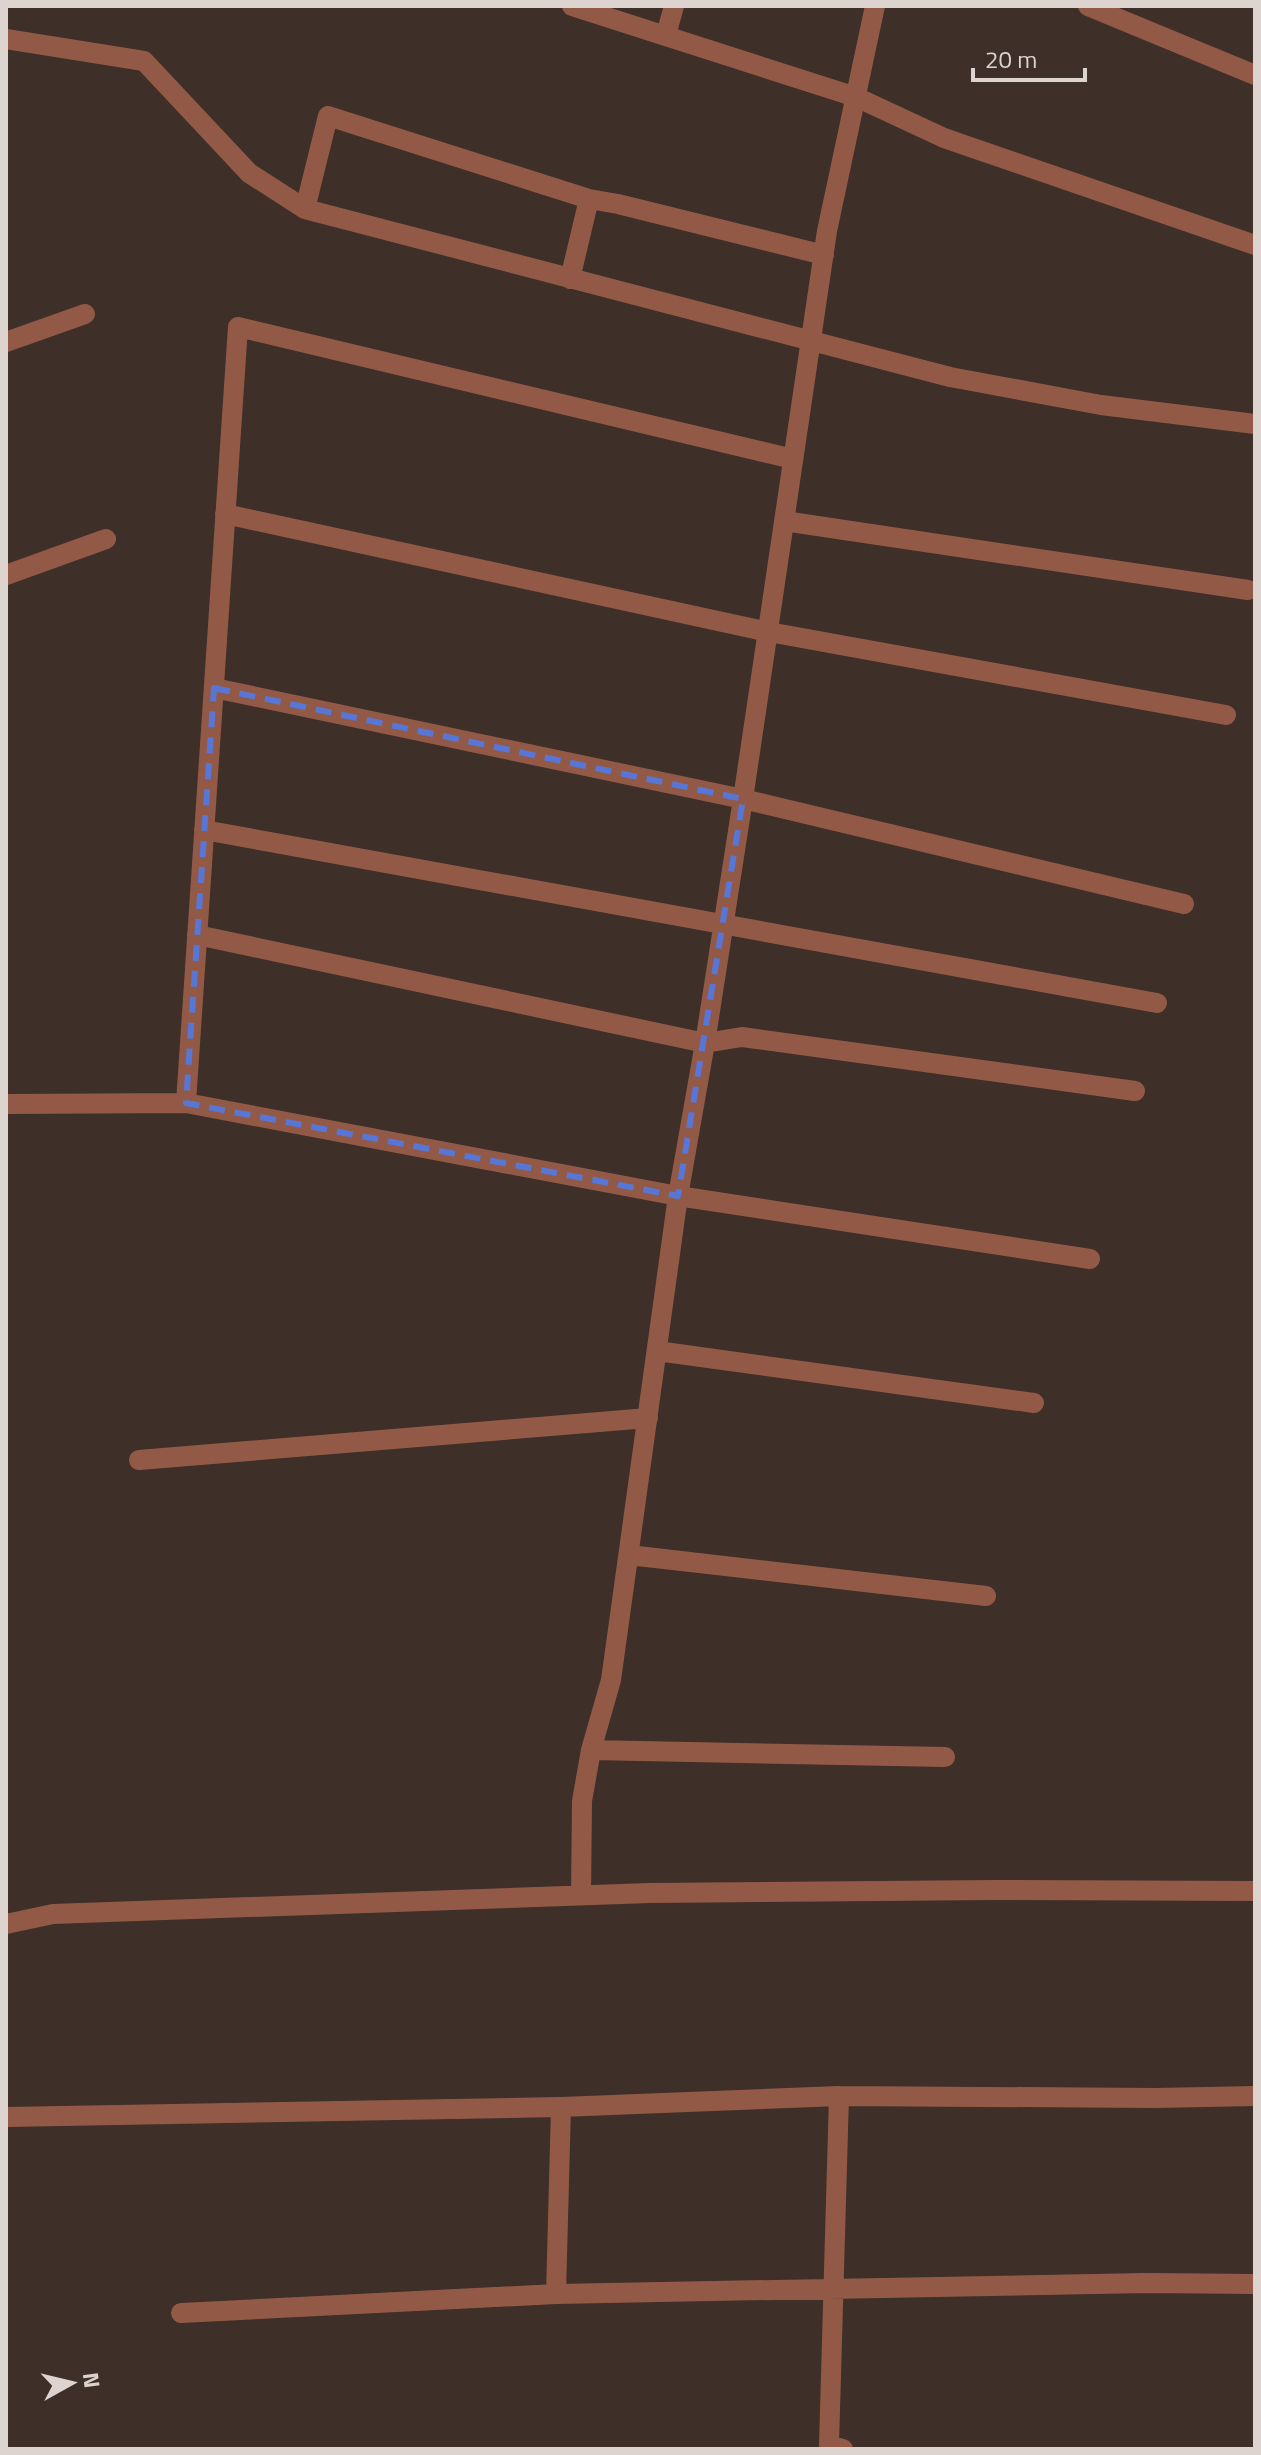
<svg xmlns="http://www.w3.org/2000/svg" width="1261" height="2455" font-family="'Titillium Web',sans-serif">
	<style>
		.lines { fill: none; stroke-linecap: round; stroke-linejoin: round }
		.lane { stroke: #925a46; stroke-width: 20 }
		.street { stroke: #925a46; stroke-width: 20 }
		.marked { fill: none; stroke: #5776d5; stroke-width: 6; stroke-dasharray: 16 10; stroke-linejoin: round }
	</style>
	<rect width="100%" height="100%" fill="#3e2f29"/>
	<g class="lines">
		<path class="lane" d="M 139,1460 L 648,1418"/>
		<path class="street" d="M 572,6 L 856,97 L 944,138 L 1255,245
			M 1088,6 L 1255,75
			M 666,35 L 674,6
			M 6,39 L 144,61 L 249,173 L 305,209 L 328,116 L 589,199 L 618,204 L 824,255
			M 305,209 L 950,377 L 1101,405 L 1255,424
			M 570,279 L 589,199
			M 6,342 L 85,314
			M 225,514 L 769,632 L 1226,715
			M 784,521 L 1248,590
			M 6,575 L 106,539
			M 214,688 L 743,799 L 1184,904
			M 204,830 L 1157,1003
			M 197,935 L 705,1043 L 742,1037 L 1135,1091
			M 186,1103 L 678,1196 L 1090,1259
			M 6,1104 L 186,1103 L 238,327 L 793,459
			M 657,1351 L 1034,1403
			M 629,1555 L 986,1596
			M 591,1750 L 945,1757
			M 581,1895 L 582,1801 L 591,1750 L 611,1680 L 678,1196 L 705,1043 L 743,799 L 827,231 L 875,6
			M 6,1924 L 53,1914 L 650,1893 L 994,1890 L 1255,1891
			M 839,2096 L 829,2445 L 843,2449
			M 6,2117 L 561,2107 L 839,2096 L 1156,2098 L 1255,2096
			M 556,2294 L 561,2107
			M 181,2313 L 556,2294 L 1146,2283 L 1255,2284"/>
	</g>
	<path class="marked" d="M 214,688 L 743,799 L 678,1196 L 186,1103 Z"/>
	<rect width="1261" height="2455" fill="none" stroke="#ddd3cf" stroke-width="16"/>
	<g transform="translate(72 2383) rotate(82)" stroke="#3e2f29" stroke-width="6" paint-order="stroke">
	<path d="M0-6L14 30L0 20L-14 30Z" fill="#ddd3cf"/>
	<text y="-12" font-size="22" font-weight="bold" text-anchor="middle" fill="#ddd3cf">N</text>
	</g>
	<path d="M973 68v12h112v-12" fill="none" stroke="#ddd3cf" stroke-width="4"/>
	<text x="985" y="68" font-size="24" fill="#ddd3cf" stroke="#3e2f29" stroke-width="6" paint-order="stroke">20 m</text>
</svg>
